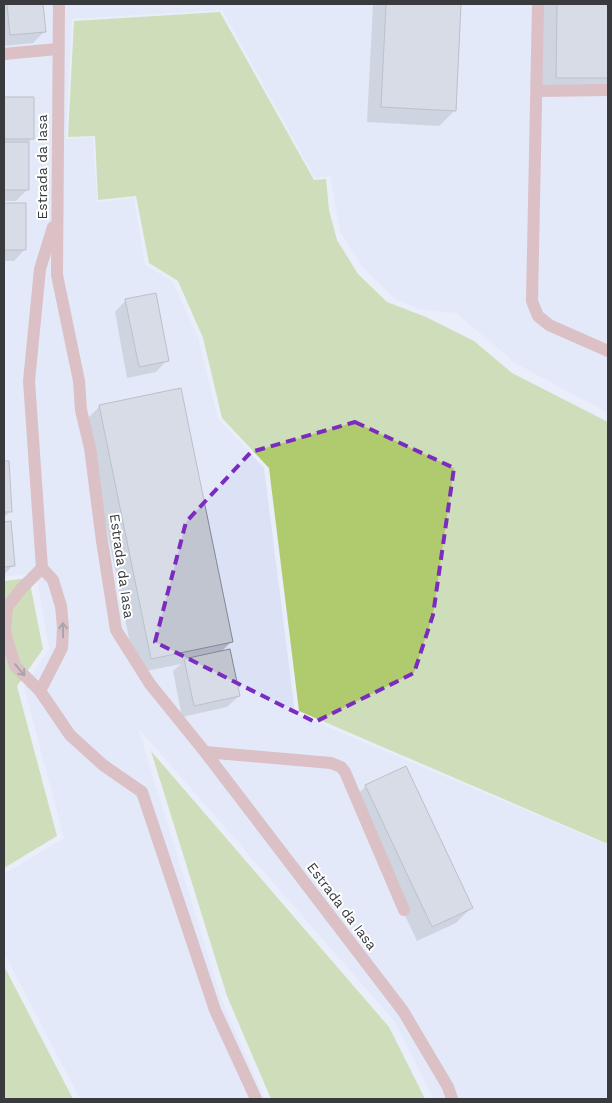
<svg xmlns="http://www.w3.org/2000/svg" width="612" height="1103" font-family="'Work Sans',sans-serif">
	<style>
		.built { fill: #dbe2f5 }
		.green { fill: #afcb6e }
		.shadow { fill: #0003 }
		.building { fill: #c0c5d0; stroke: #838792 }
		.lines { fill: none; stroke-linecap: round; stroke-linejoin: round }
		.minor { stroke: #cb8785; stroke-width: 12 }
		.oneway { stroke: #5d4d50 }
		.marked { fill: none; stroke: #7b2cbf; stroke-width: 4; stroke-dasharray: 10 6; stroke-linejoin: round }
		.labels { text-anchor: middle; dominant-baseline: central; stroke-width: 4; stroke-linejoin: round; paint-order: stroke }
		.street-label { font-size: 14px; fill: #383a3e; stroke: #fff }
	</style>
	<rect width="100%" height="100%" fill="#e9eefa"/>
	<path class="built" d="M 4,4 L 608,4 L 608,413 L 515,363 L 456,313 L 420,309 L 395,299 L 362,267 L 340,231 L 330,176 L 315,178 L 222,10 L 72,19 L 66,139 L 93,137 L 97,202 L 134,198 L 145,265 L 172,281 L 198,337 L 218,419 L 264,468 L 295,713 L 608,845 L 608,1099 L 434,1099 L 394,1021 L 138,728 L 221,998 L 265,1099 L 80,1099 L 4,953 L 4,874 L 64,838 L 24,687 L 49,649 L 36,573 L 4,577 Z"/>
	<path class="green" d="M 220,12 L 314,180 L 326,179 L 329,210 L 337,240 L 358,274 L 387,302 L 426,317 L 474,341 L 512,373 L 608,422 L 608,844 L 299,711 L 269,468 L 222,418 L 203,338 L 178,281 L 149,263 L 136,196 L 98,200 L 95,136 L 68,137 L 74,21 Z
		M 29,578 L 43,649 L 17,686 L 57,836 L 4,868 L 4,581 Z
		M 151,751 L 389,1027 L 425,1099 L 271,1099 L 227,996 Z
		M 4,966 L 73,1099 L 4,1099 Z"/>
	<path class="shadow" d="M 4,4 L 42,4 L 44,32 L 33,43 L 4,46 Z
		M 373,4 L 460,4 L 454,111 L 439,126 L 367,122 Z
		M 542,4 L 608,4 L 608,92 L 541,92 Z
		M 4,98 L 32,98 L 32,138 L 28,143 L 28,189 L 16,201 L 4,201 Z
		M 4,204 L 25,204 L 25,249 L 14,261 L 4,261 Z
		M 126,300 L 167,360 L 156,372 L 127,378 L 115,312 Z
		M 100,406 L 232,641 L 221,652 L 239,696 L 227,707 L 182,717 L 173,671 L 181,664 L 136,673 L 85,421 Z
		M 4,462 L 8,462 L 10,511 L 4,518 Z
		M 10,522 L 13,565 L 4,575 L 4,523 Z
		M 366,786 L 471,908 L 456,923 L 417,941 L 351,801 Z"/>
	<path class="building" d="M 7,4 L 43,4 L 46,32 L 10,35 Z
		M 386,4 L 461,4 L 456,111 L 381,107 Z
		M 557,4 L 608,4 L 608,78 L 556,78 Z
		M 4,97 L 34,97 L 34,139 L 4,139 Z
		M 4,142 L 29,142 L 29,190 L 4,190 Z
		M 4,203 L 26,203 L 26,250 L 4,250 Z
		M 156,293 L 169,361 L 139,367 L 125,299 Z
		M 181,388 L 233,642 L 151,659 L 99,405 Z
		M 4,461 L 9,461 L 12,512 L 4,512 Z
		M 11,521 L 15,566 L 4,567 L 4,522 Z
		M 230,649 L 240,696 L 194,706 L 184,659 Z
		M 406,766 L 473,908 L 432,927 L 365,785 Z"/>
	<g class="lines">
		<path class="minor" d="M 59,4 L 57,275 L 79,381 L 81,410 L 90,448 L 102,541 L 116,630 L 150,684 L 205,752 L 403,1011 L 448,1087 L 452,1099
			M 538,4 L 532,301 L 538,316 L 549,325 L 608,351
			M 4,54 L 57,49
			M 537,91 L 608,90
			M 42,568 L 21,589 L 7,607 L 5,632 L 15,666 L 40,691 L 70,735 L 103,765 L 142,792 L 215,1010 L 256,1099
			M 40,691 L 62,648 L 63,627 L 61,606 L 53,580 L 42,568 L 29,381 L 40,269 L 53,227
			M 205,752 L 331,763 L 341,767 L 345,772 L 404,910"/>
	</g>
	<defs><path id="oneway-shaft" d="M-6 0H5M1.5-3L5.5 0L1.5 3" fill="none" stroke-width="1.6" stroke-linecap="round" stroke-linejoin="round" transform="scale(1.25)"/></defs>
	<g class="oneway">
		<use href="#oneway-shaft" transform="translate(63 630) rotate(-90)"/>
		<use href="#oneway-shaft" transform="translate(20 670) rotate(50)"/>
	</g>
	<path d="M0 0H612V1103H0ZM 355,422 L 454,468 L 433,615 L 414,673 L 315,722 L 155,642 L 186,522 L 251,452 Z" fill="#e9eefa" fill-opacity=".55" fill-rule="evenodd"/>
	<path class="marked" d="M 355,422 L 454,468 L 433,615 L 414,673 L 315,722 L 155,642 L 186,522 L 251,452 Z"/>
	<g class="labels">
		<g class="street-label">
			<text transform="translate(42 167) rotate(-90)">Estrada da Iasa</text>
			<text transform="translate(122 566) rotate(82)">Estrada da Iasa</text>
			<text transform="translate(342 906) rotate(53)">Estrada da Iasa</text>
		</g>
	</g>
	<rect width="612" height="1103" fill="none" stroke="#383a3e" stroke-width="10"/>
</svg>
